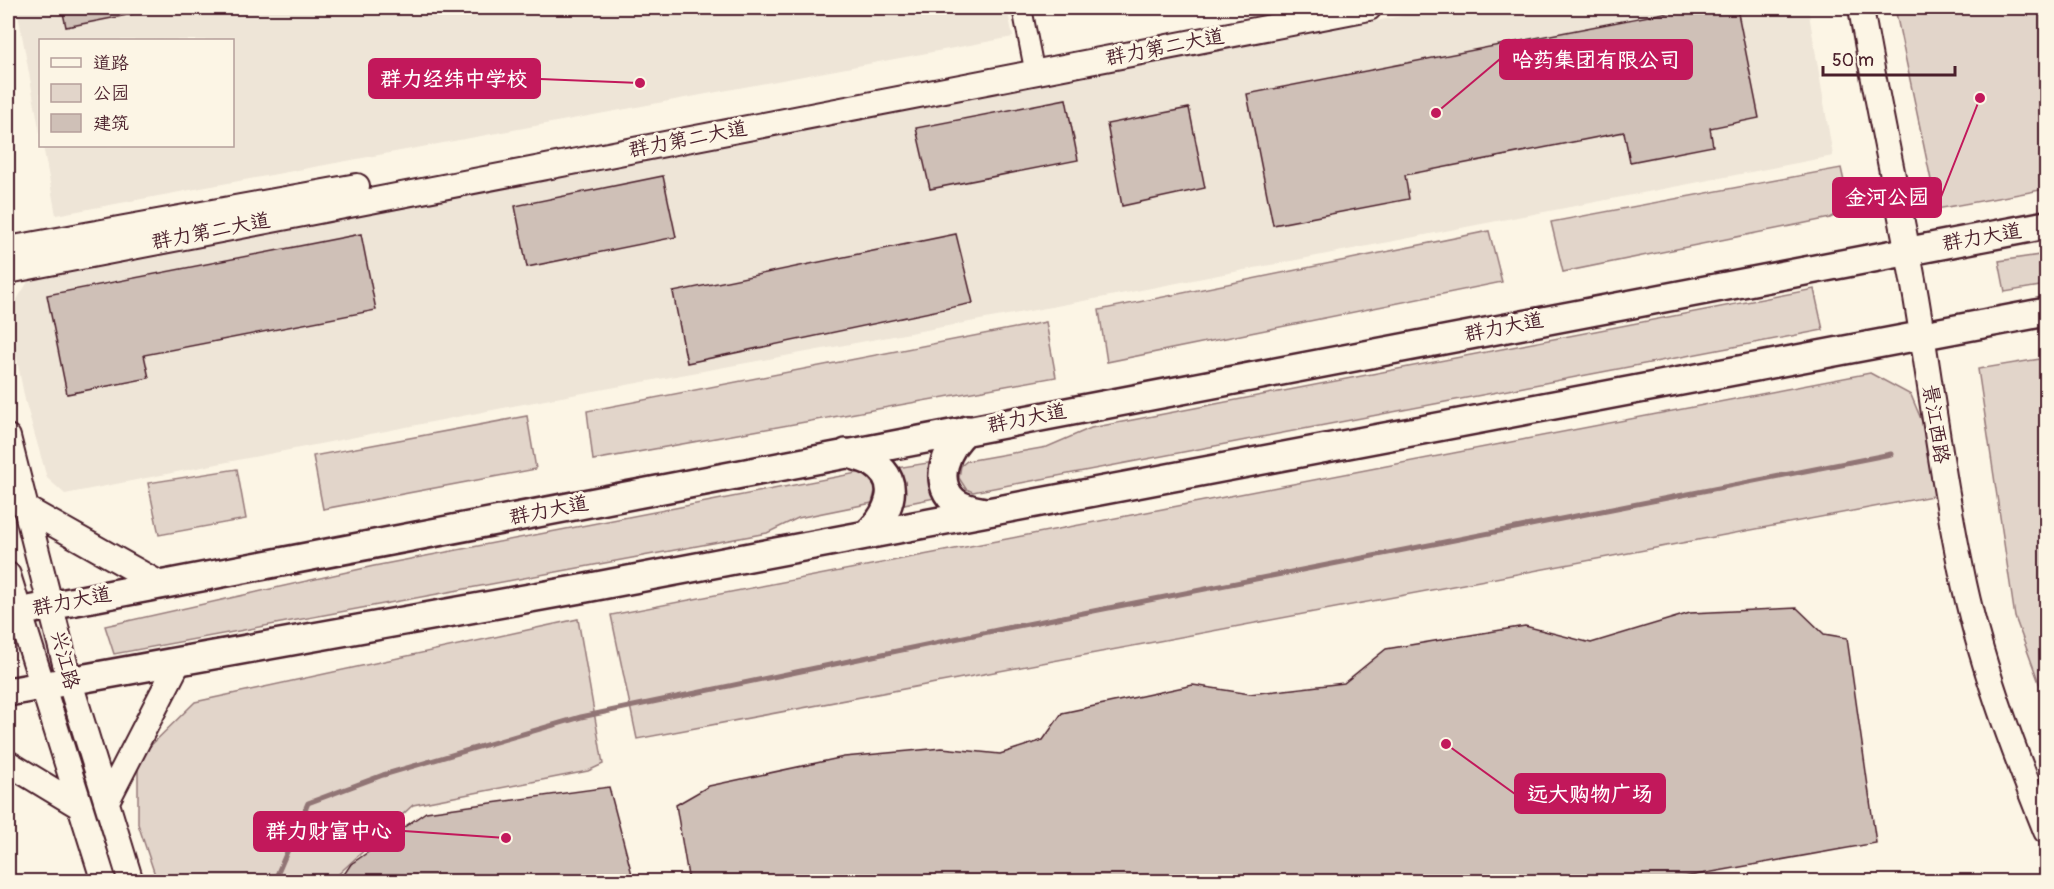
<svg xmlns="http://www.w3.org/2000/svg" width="2054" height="889" font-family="Pangolin,'LXGW WenKai TC',sans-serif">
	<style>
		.built { fill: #eee5d7 }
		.green { fill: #e2d5ca; stroke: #967a7a; stroke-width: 1.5 }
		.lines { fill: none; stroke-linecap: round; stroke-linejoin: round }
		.stream { stroke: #917474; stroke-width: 5 }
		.building { fill: #cfc0b7; stroke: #4a1f2b; stroke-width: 1.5 }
		.street-casing { stroke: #4a1f2b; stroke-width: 22 }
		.secondary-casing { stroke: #4a1f2b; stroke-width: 28 }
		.primary-casing { stroke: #4a1f2b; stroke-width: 32 }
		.street { stroke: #fcf5e5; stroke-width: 18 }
		.secondary { stroke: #fcf5e5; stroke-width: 24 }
		.primary { stroke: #fcf5e5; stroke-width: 27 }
		.labels { text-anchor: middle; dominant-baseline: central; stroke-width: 6; stroke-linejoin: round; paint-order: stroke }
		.street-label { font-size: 20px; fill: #4a1f2b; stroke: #fcf5e5 }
		.leader { fill: none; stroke: #c2185b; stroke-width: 2 }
		.callout-dot { fill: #c2185b; stroke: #fcf5e5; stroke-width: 2 }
		.callout { fill: #c2185b; stroke: #c2185b; stroke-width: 2 }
		.callout-label { font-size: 21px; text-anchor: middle; font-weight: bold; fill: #fff }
	</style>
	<rect width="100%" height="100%" fill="#fcf5e5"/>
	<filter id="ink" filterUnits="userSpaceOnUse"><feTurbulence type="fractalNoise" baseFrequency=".0167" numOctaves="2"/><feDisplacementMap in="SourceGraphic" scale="12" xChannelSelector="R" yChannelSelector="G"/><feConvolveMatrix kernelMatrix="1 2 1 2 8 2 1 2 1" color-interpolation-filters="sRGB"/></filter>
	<g filter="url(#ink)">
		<path class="built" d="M 17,8 L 1007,8 L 1013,37 L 56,215 L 43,146 L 232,146 L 232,40 L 40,40 L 40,133 Z
			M 1443,8 L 1808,8 L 1833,156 L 1105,297 L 518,405 L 65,494 L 47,478 L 25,400 L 8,314 L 29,280 Z"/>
		<path class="green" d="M 1895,8 L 2046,8 L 2046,189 L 1937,209 Z
			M 1841,168 L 1850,208 L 1830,218 L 1563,272 L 1551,222 Z
			M 1489,231 L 1502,282 L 1107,362 L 1099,310 Z
			M 2046,254 L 2046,285 L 2005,292 L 1999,261 Z
			M 1814,289 L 1823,330 L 973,492 L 966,489 L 959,478 L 961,466 L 967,461 L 1047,447 L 1091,428 Z
			M 1046,322 L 1056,377 L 593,460 L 587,411 Z
			M 2046,358 L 2046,702 L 2015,617 L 1978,369 Z
			M 1870,373 L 1911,395 L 1926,431 L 1938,495 L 637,739 L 611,615 Z
			M 527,416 L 536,469 L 323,509 L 313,456 Z
			M 934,462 L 940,497 L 904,504 L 902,484 L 896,468 Z
			M 237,469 L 246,519 L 159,535 L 148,483 Z
			M 862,472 L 876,487 L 872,503 L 798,518 L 767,533 L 114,654 L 105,626 L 374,566 Z
			M 578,619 L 603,764 L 588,771 L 413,805 L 331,881 L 157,881 L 138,824 L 138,758 L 195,702 Z"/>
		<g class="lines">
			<path class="stream" d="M 274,882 L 308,803 L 383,775 L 581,717 L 1007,628 L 1891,454"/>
		</g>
		<path class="building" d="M 62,8 L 132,8 L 133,14 L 66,27 Z
			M 1690,8 L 1737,8 L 1759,118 L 1710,128 L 1713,146 L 1630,162 L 1624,132 L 1405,175 L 1409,199 L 1273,225 L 1247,94 Z
			M 1066,99 L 1078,160 L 930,189 L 916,128 Z
			M 1189,108 L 1205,188 L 1122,206 L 1107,124 Z
			M 663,176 L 676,237 L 527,267 L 515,206 Z
			M 361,234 L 376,310 L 144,355 L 149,378 L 67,394 L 47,295 Z
			M 956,234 L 973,303 L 687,363 L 673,292 Z
			M 1797,608 L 1824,634 L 1847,638 L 1876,843 L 1656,882 L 689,882 L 676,805 L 709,786 L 844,757 L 942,748 L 1000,754 L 1043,740 L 1062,713 L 1193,685 L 1250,694 L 1344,683 L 1386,649 L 1525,626 L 1591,643 L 1690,613 Z
			M 609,787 L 634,882 L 339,882 L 351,864 L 426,812 Z"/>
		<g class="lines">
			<g class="street-casing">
				<path id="street" d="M 1022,8 L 1033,64"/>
			</g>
			<g class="secondary-casing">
				<path id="secondary" d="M 1861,8 C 1877,104 1899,200 1916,297 C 1931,387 1942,479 1961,569 C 1979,660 2012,746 2046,831
					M 8,249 L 357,186
					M 8,271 L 1369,8
					M 8,437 L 69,679 L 131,882
					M 25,508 L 160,584
					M 8,575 L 104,882
					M 8,763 L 79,806
					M 108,799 L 179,661"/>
			</g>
			<g class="primary-casing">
				<path id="primary" d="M 967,430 C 948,446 931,480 954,501 C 963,509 975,510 986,512
					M 846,453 C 855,456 865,458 873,463 C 905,482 887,517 866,535
					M 8,614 L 2046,225
					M 8,692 L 586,588 L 2046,312"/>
			</g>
			<use href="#street" class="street"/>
			<use href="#secondary" class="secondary"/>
			<use href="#primary" class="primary"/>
		</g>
	</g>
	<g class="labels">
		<g class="street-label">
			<text transform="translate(1165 47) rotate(-11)">群力第二大道</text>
			<text transform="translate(688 139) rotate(-11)">群力第二大道</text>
			<text transform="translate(211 231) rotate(-11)">群力第二大道</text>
			<text transform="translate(1982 237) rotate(-10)">群力大道</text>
			<text transform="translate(1504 327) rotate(-11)">群力大道</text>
			<text transform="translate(1027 418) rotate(-11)">群力大道</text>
			<text transform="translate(1936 424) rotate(81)">景江西路</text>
			<text transform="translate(549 510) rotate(-11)">群力大道</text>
			<text transform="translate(72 601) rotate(-11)">群力大道</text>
			<text transform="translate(65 660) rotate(75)">兴江路</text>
		</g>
	</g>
	<path class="leader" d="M1436 113L1500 59M640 83L540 79M1980 98L1941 197M1446 744L1515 794M506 838L404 831"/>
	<g class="callout-dot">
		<circle cx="1436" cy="113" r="6"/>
		<circle cx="640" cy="83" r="6"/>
		<circle cx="1980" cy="98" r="6"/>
		<circle cx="1446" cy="744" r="6"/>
		<circle cx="506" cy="838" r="6"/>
	</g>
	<g class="callout">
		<rect x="1500" y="40" width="192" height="39" rx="6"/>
		<rect x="369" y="59" width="171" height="39" rx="6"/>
		<rect x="1833" y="178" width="108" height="39" rx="6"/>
		<rect x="1515" y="774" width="150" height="39" rx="6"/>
		<rect x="254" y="812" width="150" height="39" rx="6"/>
	</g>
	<g class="callout-label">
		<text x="1596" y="67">哈药集团有限公司</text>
		<text x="454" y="86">群力经纬中学校</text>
		<text x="1887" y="204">金河公园</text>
		<text x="1590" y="801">远大购物广场</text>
		<text x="329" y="838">群力财富中心</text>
	</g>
	<rect width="2054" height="889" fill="none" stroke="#fcf5e5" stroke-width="30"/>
	<rect x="15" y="15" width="2024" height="859" fill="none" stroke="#4a1f2b" stroke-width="2" filter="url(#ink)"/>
	<rect x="39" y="39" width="195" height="108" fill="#fcf5e5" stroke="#b59f9b" stroke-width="1.5"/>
	<rect x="51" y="58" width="30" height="9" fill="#fcf5e5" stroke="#b59f9b" stroke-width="1.5"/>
	<text x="93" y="69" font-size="18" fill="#4a1f2b">道路</text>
	<rect x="51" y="84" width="30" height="18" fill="#e2d5ca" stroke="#b59f9b" stroke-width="1.5"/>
	<text x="93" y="99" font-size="18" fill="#4a1f2b">公园</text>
	<rect x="51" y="114" width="30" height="18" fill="#cfc0b7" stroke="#b59f9b" stroke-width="1.5"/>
	<text x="93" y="129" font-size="18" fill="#4a1f2b">建筑</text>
	<path d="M1823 66v9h132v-9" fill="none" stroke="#4a1f2b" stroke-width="3"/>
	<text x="1832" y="66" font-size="18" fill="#4a1f2b" stroke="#fcf5e5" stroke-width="4.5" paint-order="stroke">50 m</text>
</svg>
